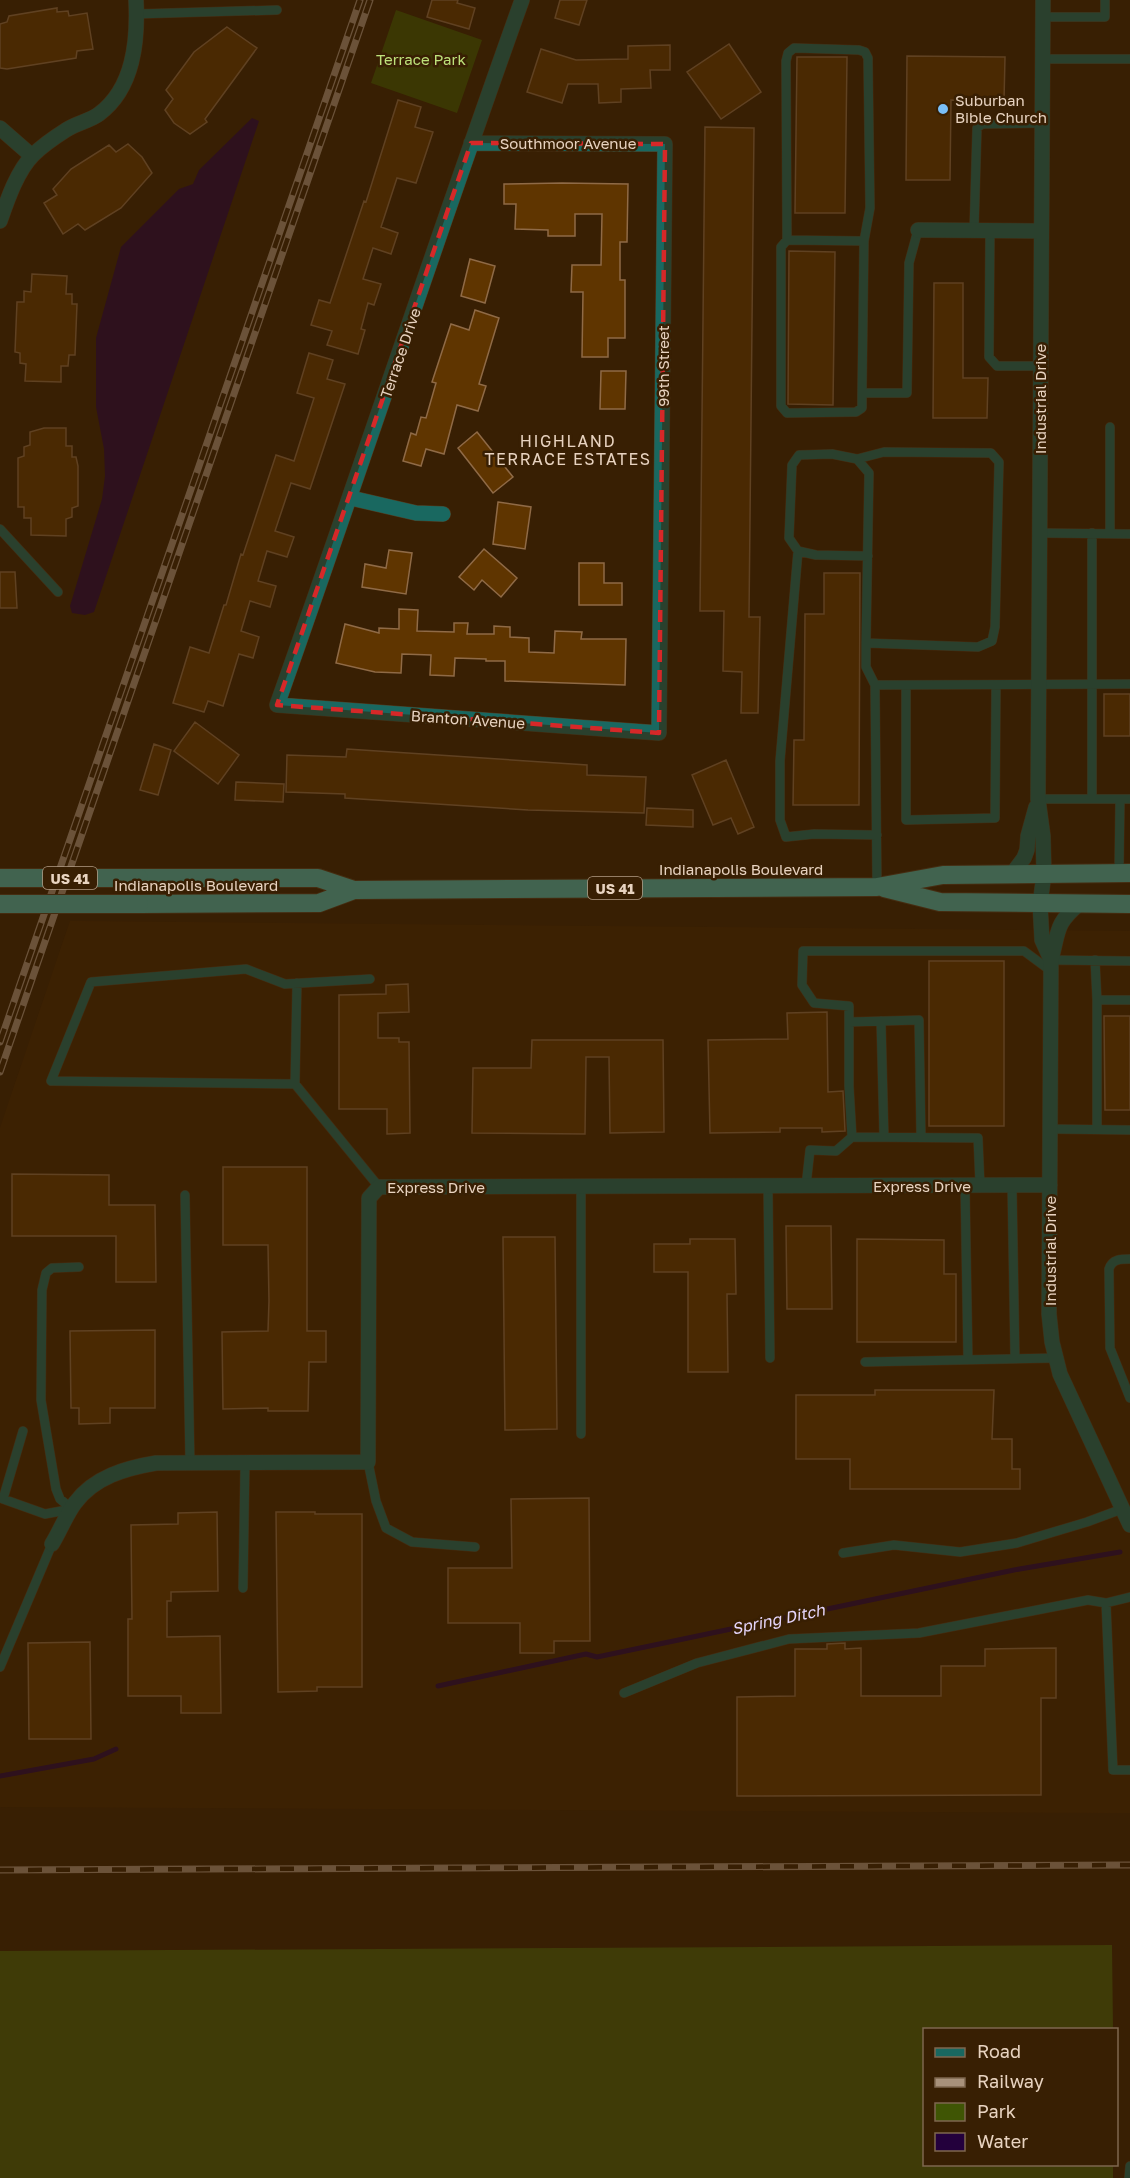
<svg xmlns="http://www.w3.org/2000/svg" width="1130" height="2178" font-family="'Golos Text',sans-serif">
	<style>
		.built { fill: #422502 }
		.green { fill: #3f5504 }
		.forest { fill: #475d0c }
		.water { fill: #23003c }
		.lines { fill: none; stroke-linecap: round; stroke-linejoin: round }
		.stream { stroke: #23003c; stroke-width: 5 }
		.building { fill: #5f3500; stroke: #8f6a46; stroke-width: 1.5 }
		.lane-casing { stroke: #543c21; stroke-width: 10 }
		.street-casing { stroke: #543c21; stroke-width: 16 }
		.highway-casing { stroke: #543c21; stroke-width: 20 }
		.lane { stroke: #196860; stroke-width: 9 }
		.street { stroke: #196860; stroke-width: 15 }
		.highway { stroke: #4cb7aa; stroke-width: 18 }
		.rail-casing { stroke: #a8917b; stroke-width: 7 }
		.rail { stroke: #381f03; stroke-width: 4.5; stroke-dasharray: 14; stroke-linecap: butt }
		.highway-bridge-casing { stroke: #543c21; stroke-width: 20; stroke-linecap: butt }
		.highway-bridge { stroke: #4cb7aa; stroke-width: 18 }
		.marked { fill: none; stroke: #d62828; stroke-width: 4.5; stroke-dasharray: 12 8; stroke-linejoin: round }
		.poi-dot { fill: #7abff8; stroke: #381f03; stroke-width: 2 }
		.labels { text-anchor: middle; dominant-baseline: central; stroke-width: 5; stroke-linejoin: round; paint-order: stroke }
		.shield { fill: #381f03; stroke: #b39d87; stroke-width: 1.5 }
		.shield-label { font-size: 14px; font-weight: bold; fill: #e8d3c0 }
		.park-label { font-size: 15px; fill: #bde17a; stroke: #381f03 }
		.poi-label { font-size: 15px; fill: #e8d3c0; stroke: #381f03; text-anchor: start }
		.street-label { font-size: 15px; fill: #e8d3c0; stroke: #381f03 }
		.neighbourhood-label { font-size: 16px; letter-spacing: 1.5px; fill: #e8d3c0; stroke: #381f03 }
		.water-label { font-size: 16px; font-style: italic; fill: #e5d5fb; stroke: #381f03 }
	</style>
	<rect width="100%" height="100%" fill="#381f03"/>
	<path class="built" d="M 70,921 L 1130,931 L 1130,1813 L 0,1807 L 0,1128 Z"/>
	<path class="green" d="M 396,10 L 482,40 L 457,113 L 371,83 Z"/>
	<path class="forest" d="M 1112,1945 L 1113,2029 L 924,2030 L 924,2164 L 1113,2165 L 1113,2178 L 0,2178 L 0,1951 Z"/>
	<path class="water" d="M 252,118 L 259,121 L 94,612 L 85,615 L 72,613 L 70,606 L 102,499 L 105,476 L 104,449 L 96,407 L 96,338 L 121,247 L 179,189 L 193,184 L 199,170 Z"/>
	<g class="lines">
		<path class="stream" d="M 438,1686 L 586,1654 L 597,1657 L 1014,1570 L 1120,1552
			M 0,1776 L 94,1759 L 116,1749"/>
	</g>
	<path class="building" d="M 432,0 L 458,0 L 457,3 L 475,8 L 469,29 L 427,17 Z
		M 560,0 L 587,0 L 579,25 L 555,18 Z
		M 57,8 L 57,12 L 68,11 L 69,16 L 87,13 L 93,49 L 77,51 L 76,58 L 7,69 L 0,68 L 0,24 L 7,22 L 9,16 Z
		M 227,27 L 257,48 L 205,119 L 207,122 L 190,134 L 174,123 L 165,110 L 173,99 L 166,90 L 194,52 Z
		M 729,44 L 761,92 L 721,119 L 687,72 Z
		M 670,45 L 670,70 L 650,70 L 651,88 L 621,89 L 621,102 L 599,103 L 598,84 L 568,84 L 562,103 L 527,92 L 541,49 L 576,60 L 628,59 L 628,46 Z
		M 907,56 L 1005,57 L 1004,101 L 951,100 L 950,180 L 906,180 Z
		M 797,57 L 847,57 L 845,213 L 795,213 Z
		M 398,100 L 421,107 L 415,127 L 433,132 L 416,183 L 397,178 L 381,227 L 398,233 L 391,254 L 373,248 L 363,279 L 381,284 L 374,305 L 368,303 L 361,329 L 365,330 L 358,354 L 327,345 L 332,331 L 311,325 L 319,300 L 330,303 L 364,201 L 366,202 Z
		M 705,127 L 754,128 L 749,617 L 760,617 L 758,713 L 741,713 L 742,672 L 723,671 L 724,611 L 700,611 Z
		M 128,144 L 142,157 L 152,173 L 121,208 L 85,230 L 78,224 L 63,234 L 44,203 L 57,195 L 53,189 L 71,169 L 109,145 L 116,152 Z
		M 562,183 L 628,184 L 627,242 L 620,242 L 620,280 L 625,280 L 625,338 L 608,338 L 608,357 L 582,357 L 583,292 L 571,292 L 572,265 L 601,265 L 602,214 L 575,214 L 575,236 L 548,236 L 548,230 L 515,229 L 516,204 L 504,204 L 504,184 Z
		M 789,251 L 835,252 L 833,405 L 788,404 Z
		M 470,259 L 495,266 L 485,303 L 461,296 Z
		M 32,274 L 67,276 L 66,294 L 72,294 L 72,304 L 77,304 L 75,355 L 69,355 L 68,366 L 61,366 L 61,382 L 25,381 L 26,364 L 20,363 L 20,353 L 15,352 L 17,302 L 24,302 L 24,291 L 31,292 Z
		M 934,283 L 963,283 L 963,378 L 988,378 L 987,418 L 933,418 Z
		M 475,310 L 499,318 L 479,384 L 486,386 L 478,411 L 457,405 L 444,454 L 426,449 L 421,466 L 403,461 L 411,433 L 416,435 L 421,417 L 426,418 L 436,383 L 432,382 L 451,324 L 469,330 Z
		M 309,353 L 333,360 L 327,379 L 345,384 L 310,489 L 291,483 L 275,531 L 294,537 L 287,557 L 267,551 L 258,581 L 276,586 L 270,607 L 250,601 L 241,631 L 259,637 L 253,658 L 239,654 L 223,706 L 208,701 L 204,712 L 173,703 L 190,647 L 209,653 L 224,605 L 226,605 L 241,554 L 243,555 L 276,455 L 294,461 L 314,398 L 297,393 Z
		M 601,371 L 626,371 L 625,409 L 600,409 Z
		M 44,428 L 66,428 L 66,446 L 72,446 L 72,457 L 76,457 L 78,466 L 78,506 L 72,508 L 72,517 L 66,519 L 66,536 L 31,535 L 31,518 L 24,518 L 24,507 L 18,507 L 18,458 L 24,456 L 24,447 L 30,445 L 30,432 Z
		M 477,432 L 513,477 L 493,493 L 458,448 Z
		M 498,502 L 531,507 L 525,549 L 493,544 Z
		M 484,549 L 517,578 L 501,597 L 482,580 L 474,590 L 459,577 Z
		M 389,550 L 412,553 L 406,594 L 362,587 L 365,564 L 386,568 Z
		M 579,563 L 604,563 L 604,583 L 622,583 L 622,605 L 579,605 Z
		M 0,572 L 15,572 L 17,608 L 0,608 Z
		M 824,573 L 860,573 L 859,805 L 793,805 L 794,740 L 804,740 L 805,614 L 824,614 Z
		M 399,609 L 418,610 L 417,631 L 454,632 L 454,623 L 468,623 L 467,634 L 494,634 L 494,626 L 510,627 L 510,637 L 529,638 L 529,652 L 554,653 L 555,631 L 582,632 L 581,639 L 626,639 L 625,685 L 505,681 L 505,661 L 486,661 L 486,659 L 455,658 L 454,676 L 430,675 L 431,655 L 402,654 L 401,673 L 375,672 L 336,663 L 345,624 L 379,633 L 379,628 L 399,629 Z
		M 1104,694 L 1130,694 L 1130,736 L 1104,736 Z
		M 195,722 L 239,755 L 218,784 L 174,751 Z
		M 154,744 L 171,750 L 158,795 L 140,790 Z
		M 347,749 L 587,765 L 587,775 L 646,777 L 644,813 L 528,810 L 345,798 L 345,794 L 286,792 L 287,755 L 346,757 Z
		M 726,760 L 754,827 L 738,834 L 731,818 L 713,825 L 692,775 Z
		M 236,782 L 284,784 L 283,802 L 235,800 Z
		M 647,808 L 693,810 L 693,827 L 646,825 Z
		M 929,961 L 1004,961 L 1004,1126 L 929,1126 Z
		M 408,984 L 409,1012 L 378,1013 L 378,1038 L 399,1038 L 399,1042 L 409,1042 L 410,1133 L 387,1134 L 387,1109 L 339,1109 L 339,995 L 386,994 L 386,985 Z
		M 827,1012 L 828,1092 L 843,1091 L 845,1131 L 822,1132 L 822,1128 L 780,1128 L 780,1132 L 710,1133 L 708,1040 L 788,1039 L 787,1013 Z
		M 1104,1016 L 1130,1016 L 1130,1110 L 1105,1110 Z
		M 532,1040 L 663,1040 L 664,1132 L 610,1133 L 609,1057 L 586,1057 L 585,1134 L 472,1133 L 473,1068 L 531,1068 Z
		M 223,1167 L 307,1167 L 307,1331 L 326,1331 L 326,1362 L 309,1362 L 308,1411 L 268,1411 L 268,1408 L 223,1409 L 222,1332 L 268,1331 L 269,1301 L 268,1245 L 223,1245 Z
		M 12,1174 L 109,1175 L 109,1205 L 155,1205 L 156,1282 L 116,1282 L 116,1236 L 12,1236 Z
		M 786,1226 L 831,1226 L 832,1309 L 787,1309 Z
		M 503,1237 L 555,1237 L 557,1429 L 505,1430 Z
		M 690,1239 L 735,1239 L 736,1294 L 727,1294 L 728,1372 L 688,1372 L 688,1272 L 654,1272 L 654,1244 L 690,1244 Z
		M 857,1239 L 944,1240 L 944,1274 L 956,1274 L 956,1342 L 857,1342 Z
		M 155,1330 L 155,1408 L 110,1408 L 110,1423 L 79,1424 L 79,1408 L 71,1408 L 70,1331 Z
		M 875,1390 L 994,1390 L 992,1439 L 1012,1439 L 1012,1469 L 1020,1469 L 1020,1489 L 850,1489 L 850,1459 L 796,1459 L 796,1395 L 875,1395 Z
		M 589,1498 L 590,1641 L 554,1641 L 554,1653 L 520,1653 L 520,1623 L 448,1623 L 448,1568 L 512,1568 L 511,1499 Z
		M 217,1512 L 218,1591 L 171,1592 L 171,1601 L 167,1601 L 167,1637 L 220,1636 L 221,1713 L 181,1713 L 181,1696 L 128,1696 L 128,1619 L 132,1619 L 131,1525 L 178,1524 L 178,1513 Z
		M 276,1512 L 315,1512 L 315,1514 L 362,1514 L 362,1687 L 317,1687 L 317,1691 L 278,1692 Z
		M 90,1642 L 91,1739 L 29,1739 L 28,1643 Z
		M 845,1643 L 845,1649 L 861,1648 L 861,1696 L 941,1696 L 941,1666 L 985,1666 L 985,1649 L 1056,1648 L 1056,1698 L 1041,1698 L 1041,1795 L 737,1796 L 737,1697 L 795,1696 L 795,1649 L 827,1649 L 827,1644 Z"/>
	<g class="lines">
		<g class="lane-casing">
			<path id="lane" d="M 136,14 L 277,10
				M 1043,17 L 1105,17 L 1105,0
				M 1042,59 L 1130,59
				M 974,231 L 977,128 L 982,124 L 1042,123
				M 990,231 L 989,357 L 997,366 L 1040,366
				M 787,240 L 786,61 L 788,53 L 794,48 L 859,50 L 865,52 L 868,58 L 870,208 L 864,241
				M 862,393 L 864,241 L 787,240 L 781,247 L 781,406 L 787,413 L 856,412 L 862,408 L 862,393 L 907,393 L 909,263 L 918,230
				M 1110,427 L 1110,534
				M 857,459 L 884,452 L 991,453 L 999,462 L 995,627 L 992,641 L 978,647 L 866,643
				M 0,529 L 58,592
				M 1039,533 L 1130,534
				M 798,551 L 780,761 L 780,820 L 786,837 L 814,834 L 877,835
				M 868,556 L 816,555 L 798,551 L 789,538 L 792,465 L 799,455 L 832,454 L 857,459 L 869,473 L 866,643 L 866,667 L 875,685
				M 906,685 L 906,820 L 995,818 L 996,685
				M 1038,799 L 1130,799
				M 1092,799 L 1092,533
				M 1119,873 L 1120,799
				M 877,887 L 875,685 L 1130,684
				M 1051,960 L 1130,961
				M 1095,960 L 1097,1000 L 1130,1000
				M 370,979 L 285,984 L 246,969 L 91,982 L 51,1081 L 295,1084 L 379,1187
				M 1097,1000 L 1097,1129
				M 881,1021 L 884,1137
				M 849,1022 L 849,1086 L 852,1137
				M 295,1084 L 297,983
				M 1051,1129 L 1130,1130
				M 921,1137 L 919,1020 L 849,1022 L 849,1006 L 814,1003 L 802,985 L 803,951 L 1024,951 L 1051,971
				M 1012,1185 L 1015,1359
				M 768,1186 L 770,1358
				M 806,1186 L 810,1150 L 836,1151 L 852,1137 L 978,1138 L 980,1185
				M 965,1186 L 968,1360
				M 581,1187 L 581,1434
				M 185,1195 L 190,1463
				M 1130,1259 C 1121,1259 1112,1259 1109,1269 L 1110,1348 L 1130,1398
				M 865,1362 L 1056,1358
				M 23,1431 L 3,1499 L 45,1514 L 72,1509
				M 368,1462 L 376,1501 L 386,1528 L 412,1542 L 475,1547
				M 72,1509 L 60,1499 L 56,1489 L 41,1400 L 42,1290 L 46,1273 L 52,1268 L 79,1267
				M 843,1553 L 894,1545 L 960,1552 L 1017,1543 L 1087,1522 L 1122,1509
				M 243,1588 L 245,1463
				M 1106,1603 L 1113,1770 L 1130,1770
				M 0,1667 L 52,1544
				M 624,1693 L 697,1663 L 789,1639 L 919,1633 L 1088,1600 L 1106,1603 L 1130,1597
				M 1129,2178 L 1130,2166"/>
		</g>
		<g class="street-casing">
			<path id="street" d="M 1043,0 L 1038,799 L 1043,836 L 1044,874 L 1040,904 L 1042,940 L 1051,960
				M 0,128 L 32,156
				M 471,143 L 665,144 L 659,733 L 277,705 C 360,471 438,234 522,0
				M 0,221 C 7,201 17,171 33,155 C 42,146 55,137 66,130 C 76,123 90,121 99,114 C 134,88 138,40 136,0
				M 918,230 L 1041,231
				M 351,498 L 416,513 L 443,514
				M 1012,874 L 1024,858 L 1027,850 L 1028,836 L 1036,807
				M 1079,904 C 1055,924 1059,931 1051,960 L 1049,1314 L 1052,1342 L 1060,1374 L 1130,1525
				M 52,1544 C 60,1531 66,1515 75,1503 C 94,1477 126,1468 156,1463 L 368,1462 L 369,1198 L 379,1187 L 1050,1185"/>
		</g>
		<g class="highway-casing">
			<path id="highway" d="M 139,878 L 318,878 L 354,890 L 877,887 L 943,875 L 1130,873
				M 884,888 L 940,902 L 1130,904
				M 139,904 L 319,903 L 354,890"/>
		</g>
		<use href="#lane" class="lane"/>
		<use href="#street" class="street"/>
		<use href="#highway" class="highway"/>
		<g class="rail-casing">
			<path id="rail" d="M 0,1042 L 360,0
				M 0,1072 L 370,0
				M 0,1870 L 1130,1865"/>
		</g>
		<use href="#rail" class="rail"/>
		<g class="highway-bridge-casing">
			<path id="highway-bridge" d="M 0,878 L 139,878
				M 0,904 L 139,904"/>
		</g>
		<use href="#highway-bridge" class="highway-bridge"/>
	</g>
	<path d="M0 0H1130V2178H0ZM 471,143 L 665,144 L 659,733 L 277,705 Z" fill="#381f03" fill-opacity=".55" fill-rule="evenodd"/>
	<path class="marked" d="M 471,143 L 665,144 L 659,733 L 277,705 Z"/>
	<circle class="poi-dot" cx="943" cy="109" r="6"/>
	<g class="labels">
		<g class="shield">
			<rect x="43" y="867" width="54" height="22" rx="4.5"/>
			<rect x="588" y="877" width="54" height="22" rx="4.5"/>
		</g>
		<g class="shield-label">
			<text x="70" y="878">US 41</text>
			<text x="615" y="888">US 41</text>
		</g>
		<g class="park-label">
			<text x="421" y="59">Terrace Park</text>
		</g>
		<g class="poi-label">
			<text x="955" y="100">Suburban<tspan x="955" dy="17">Bible Church</tspan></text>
		</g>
		<g class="street-label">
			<text x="568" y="143">Southmoor Avenue</text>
			<text transform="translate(400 353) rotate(-71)">Terrace Drive</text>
			<text transform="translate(663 366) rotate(-90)">99th Street</text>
			<text transform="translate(1040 399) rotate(-90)">Industrial Drive</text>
			<text transform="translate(468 719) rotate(4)">Branton Avenue</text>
			<text x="741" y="869">Indianapolis Boulevard</text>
			<text x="196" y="885">Indianapolis Boulevard</text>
			<text x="922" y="1186">Express Drive</text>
			<text x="436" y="1187">Express Drive</text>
			<text transform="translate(1050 1251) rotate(-90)">Industrial Drive</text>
		</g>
		<g class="neighbourhood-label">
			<text x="568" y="441">HIGHLAND<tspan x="568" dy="18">TERRACE ESTATES</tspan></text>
		</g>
		<g class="water-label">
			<text transform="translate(778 1619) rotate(-12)">Spring Ditch</text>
		</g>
	</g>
	<rect x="923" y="2028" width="195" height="138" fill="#381f03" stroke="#7e674f" stroke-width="1.5"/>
	<rect x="935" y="2048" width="30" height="9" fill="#196860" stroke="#7e674f" stroke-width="1.5"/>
	<text x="977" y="2058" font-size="18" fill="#e8d3c0">Road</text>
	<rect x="935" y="2078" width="30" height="9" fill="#a8917b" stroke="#7e674f" stroke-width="1.5"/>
	<text x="977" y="2088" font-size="18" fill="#e8d3c0">Railway</text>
	<rect x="935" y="2103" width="30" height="18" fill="#3f5504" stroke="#7e674f" stroke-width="1.5"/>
	<text x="977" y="2118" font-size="18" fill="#e8d3c0">Park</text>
	<rect x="935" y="2133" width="30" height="18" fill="#23003c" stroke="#7e674f" stroke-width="1.5"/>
	<text x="977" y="2148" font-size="18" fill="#e8d3c0">Water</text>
</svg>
